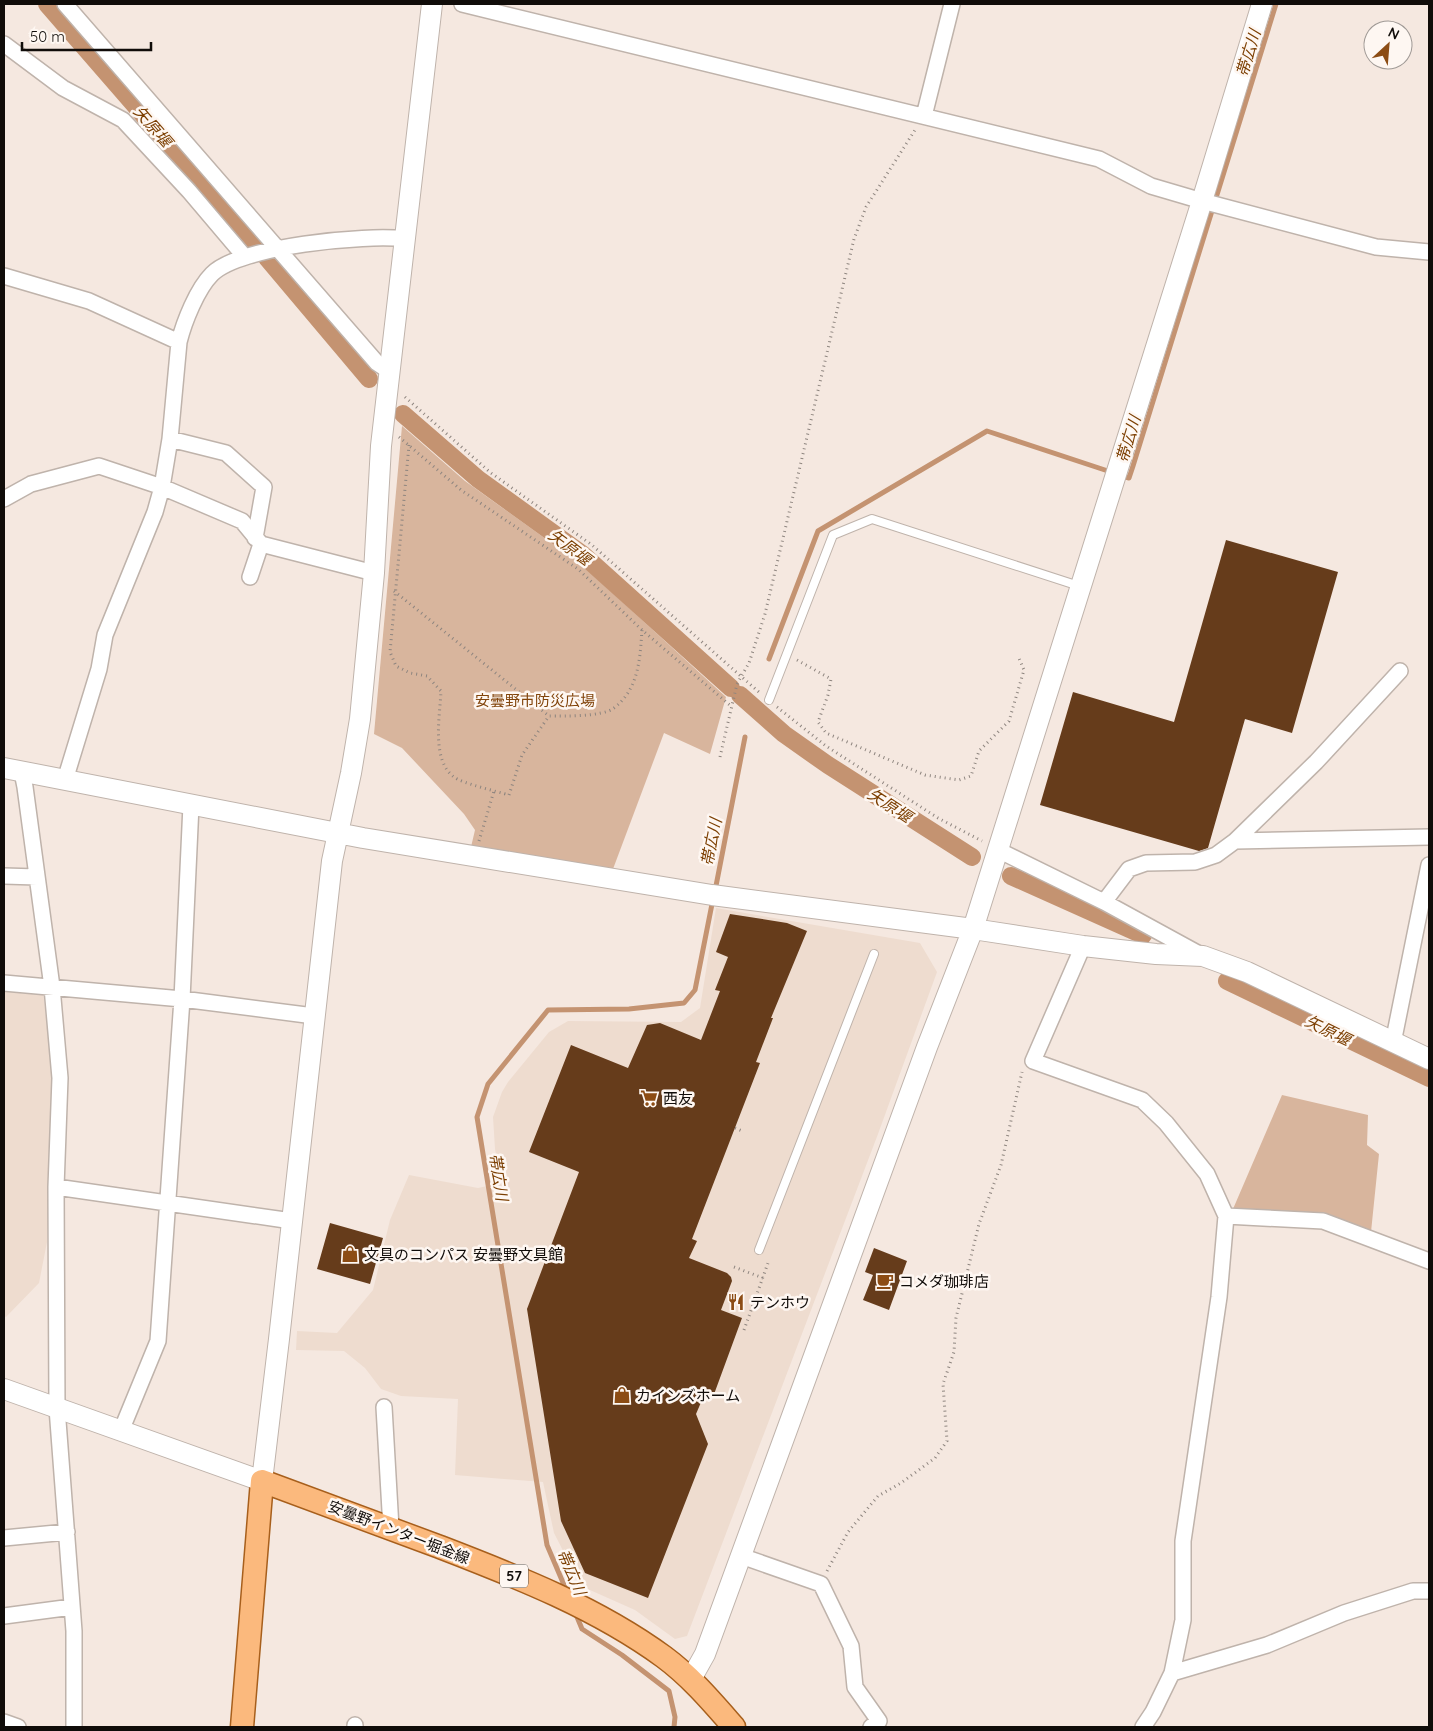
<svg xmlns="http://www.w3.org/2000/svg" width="1433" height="1731" font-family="Quicksand,'Noto Sans JP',sans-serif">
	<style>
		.built { fill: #eedccf }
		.green { fill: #d8b59d }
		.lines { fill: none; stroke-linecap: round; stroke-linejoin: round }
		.stream { stroke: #c49371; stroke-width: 5 }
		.canal { stroke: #c49371; stroke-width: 18 }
		.building { fill: #663c1b }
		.lane-casing { stroke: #bfb3ab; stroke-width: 10 }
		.street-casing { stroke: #bfb3ab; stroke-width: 18 }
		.secondary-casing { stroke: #bfb3ab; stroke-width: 22 }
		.primary-casing { stroke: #a75f1c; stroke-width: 25 }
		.path { stroke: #8e857f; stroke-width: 3; stroke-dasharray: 1 4; stroke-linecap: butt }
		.lane { stroke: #fff; stroke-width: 8 }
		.street { stroke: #fff; stroke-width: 15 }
		.secondary { stroke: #fff; stroke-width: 20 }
		.primary { stroke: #fbb97d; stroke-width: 22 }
		.labels { text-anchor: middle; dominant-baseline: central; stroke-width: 5; stroke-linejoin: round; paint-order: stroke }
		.shield { fill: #fef7f2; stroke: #57524f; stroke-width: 1 }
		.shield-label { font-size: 14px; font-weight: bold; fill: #100c09 }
		.park-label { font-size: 15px; fill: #82450c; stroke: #fef7f2 }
		.poi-label { font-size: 15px; fill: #100c09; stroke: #fef7f2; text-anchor: start }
		.street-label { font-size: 15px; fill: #100c09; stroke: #fef7f2 }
		.water-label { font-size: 16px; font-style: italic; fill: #7c3f02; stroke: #fef7f2 }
	</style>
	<rect width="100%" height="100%" fill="#f5e8e0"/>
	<path class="built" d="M 716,908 L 920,943 L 937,972 L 878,1134 L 687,1636 L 675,1639 L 635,1610 L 581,1586 L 554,1533 L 543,1482 L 455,1475 L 458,1399 L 401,1396 L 381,1389 L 365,1368 L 344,1351 L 296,1350 L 297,1331 L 337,1333 L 373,1290 L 390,1220 L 409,1175 L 478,1188 L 501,1183 L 495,1149 L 493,1117 L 502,1092 L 508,1082 L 549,1032 L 568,1021 L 681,1022 L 700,1008 Z
		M 4,987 L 43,991 L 53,1081 L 47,1242 L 39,1283 L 6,1317 L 4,1316 Z"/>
	<path class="green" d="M 402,426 L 465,481 L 582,565 L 726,697 L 710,754 L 664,733 L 613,869 L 471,847 L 475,830 L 464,814 L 402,748 L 374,734 Z
		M 1282,1095 L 1368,1115 L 1367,1145 L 1379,1154 L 1371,1232 L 1324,1215 L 1233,1209 Z"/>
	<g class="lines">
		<path class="stream" d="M 1119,475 L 1129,478 L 1133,466 L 1276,4
			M 769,659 L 818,531 L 987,431 L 1111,472
			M 715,891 L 745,737
			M 567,1592 L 547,1545 L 477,1117 L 488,1084 L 548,1010 L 629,1009 L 684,1003 L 695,990 L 713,899
			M 575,1612 L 582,1629 L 622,1655 L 669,1691 L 675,1717 L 674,1727"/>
		<path class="canal" d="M 47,4 L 259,248
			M 267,258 L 369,379
			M 403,414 L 478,479 L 582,554 L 731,688
			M 740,695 L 784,734 L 828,765 L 972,857
			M 1011,876 L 1143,935
			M 1227,981 L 1429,1078"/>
	</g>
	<path class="building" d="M 1226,540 L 1338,572 L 1292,733 L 1245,719 L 1208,848 L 1199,851 L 1040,805 L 1073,692 L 1174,722 Z
		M 730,914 L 787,923 L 807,931 L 771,1018 L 773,1018 L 756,1062 L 760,1063 L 692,1239 L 697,1241 L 689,1258 L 727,1273 L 731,1277 L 732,1281 L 721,1310 L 742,1318 L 713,1397 L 705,1393 L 696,1414 L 708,1444 L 648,1598 L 585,1573 L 561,1521 L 527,1309 L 579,1172 L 529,1152 L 571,1045 L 628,1068 L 647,1025 L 660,1023 L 701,1040 L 720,991 L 715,990 L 728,957 L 716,952 Z
		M 330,1223 L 383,1238 L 370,1284 L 317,1269 Z
		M 874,1248 L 907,1261 L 889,1310 L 863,1300 L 873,1275 L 865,1272 Z"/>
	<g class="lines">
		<g class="lane-casing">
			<path id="lane" d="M 769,700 L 833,535 L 872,519 L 1079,586
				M 759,1250 L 874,954"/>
		</g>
		<g class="street-casing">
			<path id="street" d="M 65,4 L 377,363 L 389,371
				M 462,4 L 1099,159 L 1151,186 L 1202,201 L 1376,247 L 1429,252
				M 4,44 L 63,88 L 123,120 L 189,191 L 245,257
				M 924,116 L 952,4
				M 4,276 L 89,301 L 179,342
				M 170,439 L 226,453 L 264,487 L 255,538
				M 4,499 L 31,484 L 99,466 L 162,487 L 242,521 L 261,544 L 374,573
				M 250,577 L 261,544
				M 22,772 L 25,787 L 52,987 L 60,1078 L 56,1187 L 57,1408 L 74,1631 L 74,1727
				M 65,780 L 99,669 L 105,635 L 155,512 L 162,487 L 170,439 L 179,342 C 184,322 197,289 212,274 C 240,246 366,234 405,239
				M 1235,841 L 1429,837
				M 998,850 L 1104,902 L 1129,869 L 1146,863 L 1195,862 L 1216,855 L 1235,841 L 1316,762 L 1400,671
				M 4,876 L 37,877
				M 1104,902 L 1201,955
				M 1083,946 L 1033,1061 L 1142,1100 L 1166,1123 L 1207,1174 L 1226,1216 L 1219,1297 L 1183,1541 L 1183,1620 L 1172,1673 L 1153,1712 L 1143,1727
				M 4,983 L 182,999 L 314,1016
				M 1393,1043 L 1429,865
				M 56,1187 L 292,1221
				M 1226,1216 L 1323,1221 L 1429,1261
				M 384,1407 L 391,1528
				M 121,1431 L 158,1341 L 182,999 L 191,805
				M 4,1538 L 67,1532
				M 741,1556 L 821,1584 L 851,1646 L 855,1687 L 879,1721 L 871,1727
				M 4,1616 L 72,1607
				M 1172,1673 L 1267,1645 L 1344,1613 L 1413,1591 L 1429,1591
				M 4,1722 L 18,1727
				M 355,1727 L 355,1725"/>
		</g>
		<g class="secondary-casing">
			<path id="secondary" d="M 4,768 L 363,838 L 712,895 L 973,929 L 1083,946 L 1156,954 L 1203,956 L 1247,972 L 1429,1059
				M 4,1389 L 262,1481 L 279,1339 L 332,861 L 351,773 L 360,719 L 374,573 L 381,446 L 432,4
				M 691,1679 L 705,1654 L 927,1047 L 973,929 L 1202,201 L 1262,4"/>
		</g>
		<g class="primary-casing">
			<path id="primary" d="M 242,1727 L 262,1481 C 322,1503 381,1525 440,1547 C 518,1577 597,1608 664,1657 C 691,1677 712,1702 734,1727"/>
		</g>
		<path class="path" d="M 405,397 L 491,473 L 592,545 L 760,693
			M 399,437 L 461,490 L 578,569 L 642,630 L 732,707
			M 409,445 L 390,652 L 396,666 L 410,673 L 427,676 L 441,691 C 440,716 431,760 454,777 C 461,783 499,792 509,795 L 522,755 L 549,716
			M 394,591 L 549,716 C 564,716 602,717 614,708 C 639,689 640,658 642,630
			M 797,660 L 831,679 L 828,695 L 818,722 L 826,733 L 925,775 L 959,780 L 971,776 L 979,751 L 1009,721 L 1024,670 L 1018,656
			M 777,707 L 826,746 L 938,818 L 982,841
			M 720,757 L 737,684 L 749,663 L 765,614 L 854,239 L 866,207 L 915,130
			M 479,841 L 494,791
			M 735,1128 L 742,1131
			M 734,1267 L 763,1278
			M 744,1330 L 768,1263
			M 827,1571 L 848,1532 L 878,1496 L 901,1483 L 935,1458 L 947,1441 L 943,1384 L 954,1352 L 956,1318 L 979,1224 L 1001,1165 L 1022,1072"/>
		<use href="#lane" class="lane"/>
		<use href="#street" class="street"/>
		<use href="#secondary" class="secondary"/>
		<use href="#primary" class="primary"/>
	</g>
	<defs>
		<g id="supermarket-bare" transform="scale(1.35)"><path d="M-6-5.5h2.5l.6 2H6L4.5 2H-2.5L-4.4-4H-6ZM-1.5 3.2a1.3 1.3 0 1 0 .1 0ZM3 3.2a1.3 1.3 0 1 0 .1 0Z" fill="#8c4c14" stroke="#fef7f2" stroke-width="2.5" paint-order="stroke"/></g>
		<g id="shop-bare" transform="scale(1.35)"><path d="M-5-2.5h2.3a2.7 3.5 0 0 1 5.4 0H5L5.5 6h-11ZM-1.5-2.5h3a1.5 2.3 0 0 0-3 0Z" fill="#8c4c14" stroke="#fef7f2" stroke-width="2.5" paint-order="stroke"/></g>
		<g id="cafe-bare" transform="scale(1.35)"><path d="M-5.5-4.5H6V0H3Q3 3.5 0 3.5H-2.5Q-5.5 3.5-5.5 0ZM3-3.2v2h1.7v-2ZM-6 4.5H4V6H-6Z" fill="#8c4c14" stroke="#fef7f2" stroke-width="2.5" paint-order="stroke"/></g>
		<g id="restaurant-bare" transform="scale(1.35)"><path d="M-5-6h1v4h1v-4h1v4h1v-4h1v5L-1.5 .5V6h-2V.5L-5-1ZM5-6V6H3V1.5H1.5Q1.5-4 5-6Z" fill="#8c4c14" stroke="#fef7f2" stroke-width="2.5" paint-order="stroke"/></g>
	</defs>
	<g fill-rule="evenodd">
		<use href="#supermarket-bare" x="649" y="1098"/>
		<use href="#shop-bare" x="350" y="1254"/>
		<use href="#cafe-bare" x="885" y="1281"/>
		<use href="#restaurant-bare" x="736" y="1302"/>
		<use href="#shop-bare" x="622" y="1395"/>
	</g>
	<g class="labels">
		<rect class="shield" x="500" y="1564.5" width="28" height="23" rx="4"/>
		<g class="shield-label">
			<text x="514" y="1576">57</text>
		</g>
		<g class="park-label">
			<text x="535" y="700">安曇野市防災広場</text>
		</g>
		<g class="poi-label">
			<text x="663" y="1098">西友</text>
			<text x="364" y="1254">文具のコンパス 安曇野文具館</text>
			<text x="899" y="1281">コメダ珈琲店</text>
			<text x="750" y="1302">テンホウ</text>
			<text x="636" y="1395">カインズホーム</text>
		</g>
		<g class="street-label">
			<text transform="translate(399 1532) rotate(21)">安曇野インター堀金線</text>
		</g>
		<g class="water-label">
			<text transform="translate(1248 53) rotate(-73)">帯広川</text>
			<text transform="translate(153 126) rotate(49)">矢原堰</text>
			<text transform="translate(1128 439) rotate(-73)">帯広川</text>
			<text transform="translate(570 547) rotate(37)">矢原堰</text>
			<text transform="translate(890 805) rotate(33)">矢原堰</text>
			<text transform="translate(711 842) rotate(-79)">帯広川</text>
			<text transform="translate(1328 1030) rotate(26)">矢原堰</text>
			<text transform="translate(499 1177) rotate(81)">帯広川</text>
			<text transform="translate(572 1572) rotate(67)">帯広川</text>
		</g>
	</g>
	<rect width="1433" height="1731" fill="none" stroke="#100c09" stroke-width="10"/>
	<g transform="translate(1388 45) rotate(26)"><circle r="24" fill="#fef7f2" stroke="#9f9995"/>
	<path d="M0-4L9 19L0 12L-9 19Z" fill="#8c4c14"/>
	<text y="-8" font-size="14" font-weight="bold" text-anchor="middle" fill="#100c09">N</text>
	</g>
	<path d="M22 42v8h129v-8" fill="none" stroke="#100c09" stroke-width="2.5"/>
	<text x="30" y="42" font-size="15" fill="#100c09" stroke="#fef7f2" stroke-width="4" paint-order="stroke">50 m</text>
</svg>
